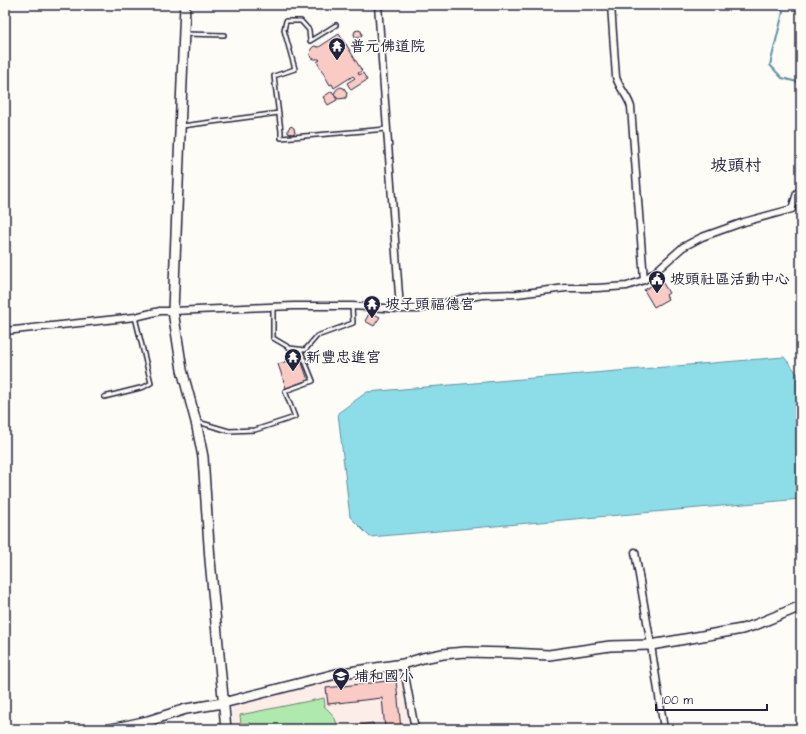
<svg xmlns="http://www.w3.org/2000/svg" width="806" height="734" font-family="'Architects Daughter','LXGW WenKai TC',sans-serif">
	<style>
		.built { fill: #fcede8 }
		.green { fill: #b0e9ad; stroke: #698674 }
		.water { fill: #8ddde8; stroke: #6292a3 }
		.lines { fill: none; stroke-linecap: round; stroke-linejoin: round }
		.stream { stroke: #6292a3; stroke-width: 2 }
		.building { fill: #facac5; stroke: #22223b }
		.lane-casing { stroke: #22223b; stroke-width: 6 }
		.street-casing { stroke: #22223b; stroke-width: 9 }
		.secondary-casing { stroke: #22223b; stroke-width: 12 }
		.lane { stroke: #fdfcf7; stroke-width: 3 }
		.street { stroke: #fdfcf7; stroke-width: 6 }
		.secondary { stroke: #fdfcf7; stroke-width: 9 }
		.labels { text-anchor: middle; dominant-baseline: central; stroke-width: 3; stroke-linejoin: round; paint-order: stroke }
		.poi-label { font-size: 15px; fill: #22223b; stroke: #fdfcf7; text-anchor: start }
		.quarter-label { font-size: 17px; fill: #22223b; stroke: #fdfcf7 }
	</style>
	<rect width="100%" height="100%" fill="#fdfcf7"/>
	<filter id="ink" filterUnits="userSpaceOnUse"><feTurbulence type="fractalNoise" baseFrequency=".025" numOctaves="2"/><feDisplacementMap in="SourceGraphic" scale="8" xChannelSelector="R" yChannelSelector="G"/><feConvolveMatrix kernelMatrix="1 2 1 2 8 2 1 2 1" color-interpolation-filters="sRGB"/></filter>
	<g filter="url(#ink)">
		<path class="built" d="M 393,669 L 401,675 L 410,729 L 233,729 L 231,702 L 325,680 Z"/>
		<path class="green" d="M 324,698 L 325,706 L 324,706 C 331,712 337,719 338,729 L 246,729 L 250,723 L 241,724 L 240,715 Z"/>
		<path class="water" d="M 784,357 L 797,373 L 801,399 L 801,499 L 370,537 L 350,517 L 338,413 L 367,392 Z"/>
		<g class="lines">
			<path class="stream" d="M 778,5 L 783,12 L 770,65 L 782,78 L 801,83"/>
		</g>
		<path class="building" d="M354 34a4 4 0 1 1 8 0a4 4 0 1 1-8 0Z
			M 339,34 L 344,42 L 344,44 L 346,44 L 362,71 L 358,73 L 359,75 L 363,73 L 367,80 L 351,90 L 347,83 L 355,78 L 353,76 L 334,88 L 332,84 L 330,85 L 317,62 L 320,60 L 319,59 L 315,59 L 311,58 L 310,55 L 311,49 L 314,46 L 319,47 Z
			M 340,87 L 344,88 L 347,93 L 346,98 L 338,99 L 334,94 L 336,90 Z
			M 332,91 L 337,100 L 328,105 L 323,97 Z
			M 291,126 L 294,128 L 295,133 L 292,134 L 288,133 L 288,129 Z
			M 661,280 L 669,293 L 666,295 L 668,299 L 654,307 L 644,290 Z
			M 370,312 L 380,317 L 374,326 L 365,321 Z
			M 300,357 L 308,380 L 286,388 L 278,364 Z
			M 396,680 L 401,729 L 385,729 L 382,698 L 328,704 L 326,688 Z
			M 373,723 L 374,729 L 348,729 L 347,727 Z"/>
		<g class="lines">
			<g class="lane-casing">
				<path id="lane" d="M 336,25 L 310,41 L 309,30 L 301,21 L 286,21 L 284,30 L 295,69 L 274,76 L 281,131 L 281,138 L 387,129
					M 186,34 L 224,35
					M 182,126 L 279,113
					M 273,306 L 273,338 L 290,348 L 305,350 L 317,336 L 353,323 L 352,306
					M 104,397 L 144,387 L 151,383 L 135,317
					M 198,422 L 229,431 L 255,430 L 295,417 L 285,391 L 313,381 L 300,349"/>
			</g>
			<g class="street-casing">
				<path id="street" d="M 378,5 L 400,309
					M 611,5 L 616,77 C 619,88 628,96 631,107 L 644,280
					M 5,331 L 135,317 L 160,311 L 173,311 L 294,306 L 352,306 L 400,309 L 420,309 L 460,299 L 482,295 L 517,294 L 566,288 L 597,288 L 627,286 L 644,280 L 655,272 L 683,247 L 702,237 L 744,222 L 792,209 L 797,193 L 801,192
					M 635,552 L 651,645 L 664,729
					M 403,664 L 415,729"/>
			</g>
			<g class="secondary-casing">
				<path id="secondary" d="M 185,5 L 173,311 L 182,370 L 196,422 L 203,457 L 210,560 L 226,729
					M 111,729 L 148,721 L 186,709 L 223,703 L 336,674 L 403,664 L 423,658 L 443,654 L 465,652 L 511,653 L 549,655 L 610,646 L 651,645 L 742,629 L 755,625 L 801,606"/>
			</g>
			<use href="#lane" class="lane"/>
			<use href="#street" class="street"/>
			<use href="#secondary" class="secondary"/>
		</g>
	</g>
	<defs>
		<g id="temple-pin" transform="scale(0.9)"><path d="M0 17L-7.5 6A9.5 9.5 0 1 1 7.5 6Z" fill="#22223b" stroke="#fdfcf7"/><path d="M0-6L5-2H3V0L6.5 2.5H4V6H1.5V3h-3V6H-4V2.5H-6.5L-3 0V-2H-5Z" fill="#fff"/></g>
		<g id="civic-pin" transform="scale(0.9)"><path d="M0 17L-7.5 6A9.5 9.5 0 1 1 7.5 6Z" fill="#22223b" stroke="#fdfcf7"/><path d="M-.6-6.5H3V-4.5H.6V-3L4-1V1h2V6H-6V1h2V-1L-.6-3ZM-1.2 2.5V6h2.4V2.5Z" fill="#fff"/></g>
		<g id="school-pin" transform="scale(0.9)"><path d="M0 17L-7.5 6A9.5 9.5 0 1 1 7.5 6Z" fill="#22223b" stroke="#fdfcf7"/><path d="M0-5L7-2L0 1L-7-2ZM-4 1L0 2.5L4 1V4Q0 6-4 4Z" fill="#fff"/></g>
	</defs>
	<g fill-rule="evenodd">
		<use href="#temple-pin" x="337" y="46"/>
		<use href="#civic-pin" x="657" y="279"/>
		<use href="#temple-pin" x="372" y="304"/>
		<use href="#temple-pin" x="293" y="357"/>
		<use href="#school-pin" x="341" y="676"/>
	</g>
	<g class="labels">
		<g class="poi-label">
			<text x="350" y="46">普元佛道院</text>
			<text x="670" y="279">坡頭社區活動中心</text>
			<text x="385" y="304">坡子頭福德宫</text>
			<text x="306" y="357">新豐忠進宮</text>
			<text x="354" y="676">埔和國小</text>
		</g>
		<g class="quarter-label">
			<text x="736" y="166">坡頭村</text>
		</g>
	</g>
	<rect width="806" height="734" fill="none" stroke="#fdfcf7" stroke-width="20"/>
	<rect x="10" y="10" width="786" height="714" fill="none" stroke="#22223b" stroke-width="1.5" filter="url(#ink)"/>
	<path d="M656 704v6h111v-6" fill="none" stroke="#22223b" stroke-width="2"/>
	<text x="662" y="704" font-size="12" fill="#22223b" stroke="#fdfcf7" stroke-width="3" paint-order="stroke">100 m</text>
</svg>
